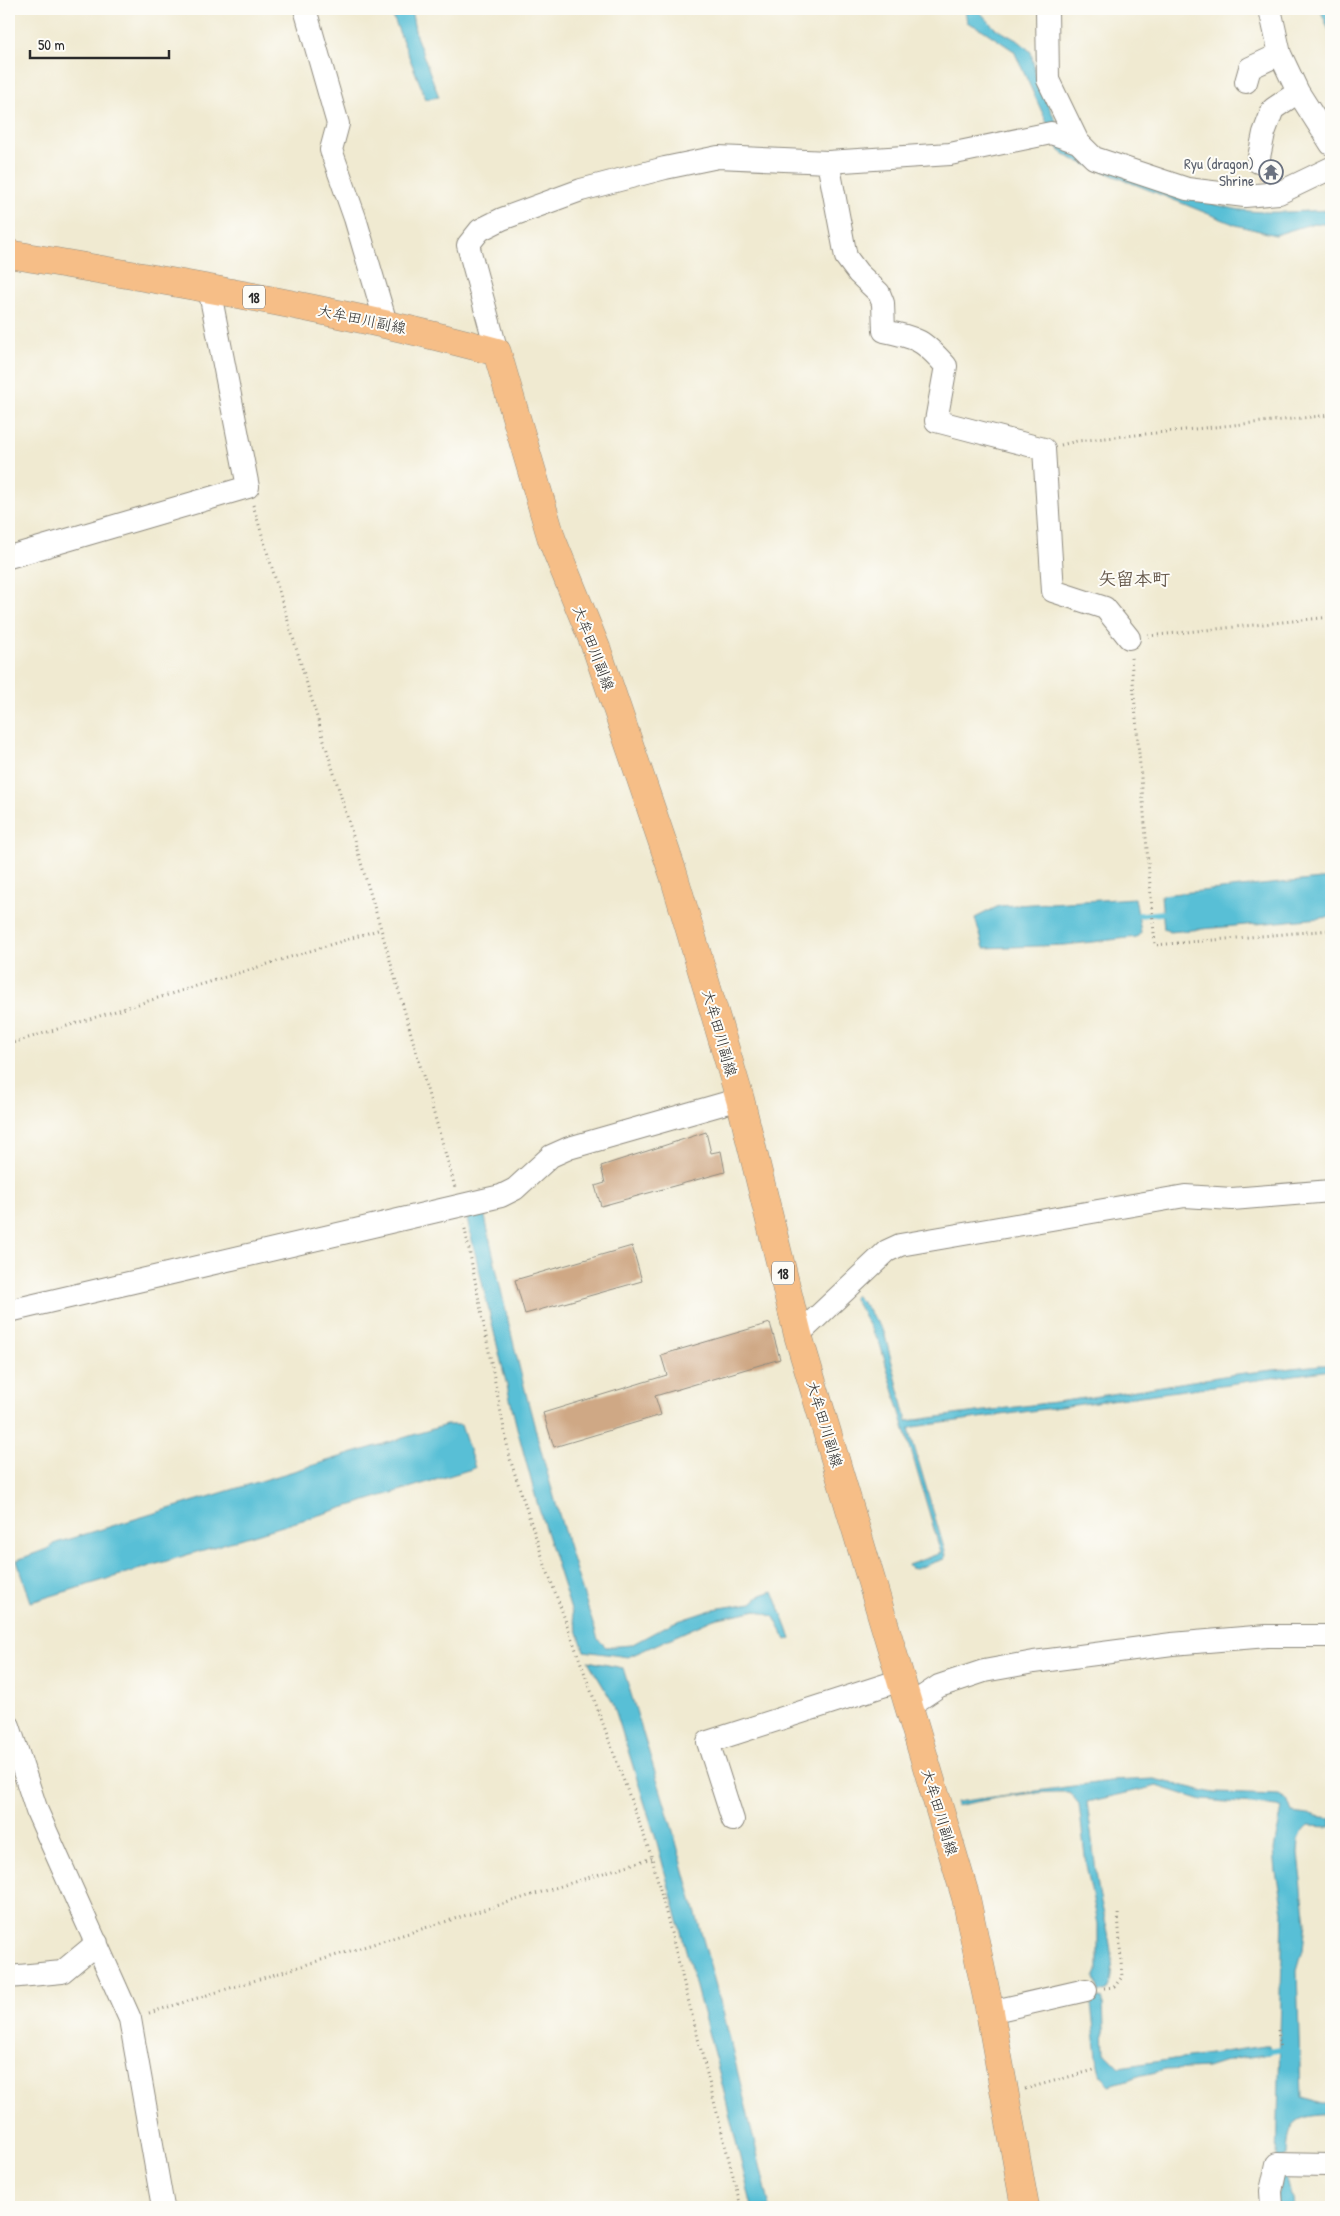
<svg xmlns="http://www.w3.org/2000/svg" width="1340" height="2216" font-family="'Patrick Hand','Klee One',sans-serif">
	<style>
		.water { fill: #58bfd6; stroke: #427580 }
		.lines { fill: none; stroke-linecap: round; stroke-linejoin: round }
		.stream { stroke: #58bfd6; stroke-width: 5.5 }
		.building { fill: #cfa885 }
		.minor-casing { stroke: #8e8a7e; stroke-width: 24 }
		.major-casing { stroke: #8e8a7e; stroke-width: 29 }
		.path { stroke: #8e8a7e; stroke-width: 3; stroke-dasharray: 1 4; stroke-linecap: butt }
		.minor { stroke: #fff; stroke-width: 22 }
		.major { stroke: #f6be87; stroke-width: 28 }
		.labels { text-anchor: middle; dominant-baseline: central; stroke-width: 4; stroke-linejoin: round; paint-order: stroke }
		.shield { fill: #fdfcf7; stroke: #6a6a68; stroke-width: 1 }
		.shield-label { font-size: 14px; font-weight: bold; fill: #2b2b2b }
		.worship-label { font-size: 15px; fill: #5b616d; stroke: #fdfcf7; text-anchor: end }
		.street-label { font-size: 15px; fill: #2b2b2b; stroke: #fdfcf7 }
		.quarter-label { font-size: 18px; font-weight: bold; fill: #64574a; stroke: #fdfcf7 }
	</style>
	<rect width="100%" height="100%" fill="#fdfcf7"/>
	<filter id="ink" filterUnits="userSpaceOnUse"><feTurbulence type="fractalNoise" baseFrequency=".02" numOctaves="2"/><feDisplacementMap in="SourceGraphic" scale="10" xChannelSelector="R" yChannelSelector="G"/><feConvolveMatrix kernelMatrix="1 2 1 2 8 2 1 2 1" color-interpolation-filters="sRGB"/></filter>
	<filter id="wash" filterUnits="userSpaceOnUse"><feTurbulence type="fractalNoise" baseFrequency=".0096" numOctaves="4" result="noise"/><feDisplacementMap in="SourceGraphic" scale="20" xChannelSelector="R" yChannelSelector="G"/><feGaussianBlur stdDeviation="1.12" result="paint"/><feColorMatrix in="noise" values="0 0 0 0 0 0 0 0 0 0 0 0 0 0 0 0 0 1.4 0 .05"/><feComposite in="paint" operator="in"/></filter>
	<g filter="url(#wash)">
		<rect width="100%" height="100%" fill="#f0ead1"/>
		<path class="water" d="M 390,9 L 411,9 L 416,36 L 439,97 L 426,99 Z
			M 963,9 L 977,9 L 995,28 L 1020,42 L 1031,52 L 1037,82 L 1072,154 C 1125,174 1179,198 1235,209 C 1266,215 1300,211 1331,210 L 1331,225 L 1314,223 L 1275,235 L 1236,225 L 1072,159 L 1060,151 L 1014,51 L 983,30 L 967,22 L 965,10 Z
			M 1320,9 L 1331,9 L 1331,35 Z
			M 1331,878 L 1331,917 L 1170,932 L 1164,929 L 1161,895 Z
			M 1135,898 L 1141,932 L 1137,937 L 1065,945 L 984,948 L 975,918 L 999,906 Z
			M 484,1212 C 514,1356 551,1498 598,1639 L 606,1647 L 631,1645 L 672,1623 L 714,1609 L 752,1603 L 761,1595 L 773,1591 L 791,1638 L 786,1640 L 774,1617 L 757,1610 L 714,1619 L 628,1657 L 584,1651 L 538,1506 L 517,1428 L 466,1215 Z
			M 855,1295 L 864,1304 L 884,1332 L 907,1421 L 1086,1398 L 1236,1374 L 1320,1365 L 1331,1365 L 1331,1370 L 913,1427 L 909,1429 L 946,1555 L 944,1559 L 915,1569 L 910,1568 L 908,1565 L 941,1553 L 880,1344 L 853,1297 Z
			M 446,1425 L 461,1425 L 475,1468 L 31,1602 L 17,1560 L 47,1549 L 56,1543 Z
			M 588,1661 L 623,1668 L 673,1831 L 724,2015 L 770,2207 L 752,2207 L 720,2076 L 656,1839 L 613,1703 Z
			M 1154,1779 L 1214,1793 L 1279,1795 L 1287,1800 L 1292,1813 L 1331,1818 L 1331,1827 L 1308,1826 L 1303,1831 L 1299,1840 L 1298,1854 L 1306,1923 L 1303,1950 L 1297,1971 L 1301,2098 L 1323,2104 L 1331,2104 L 1331,2114 C 1298,2117 1288,2117 1287,2155 L 1277,2163 L 1283,1911 L 1276,1872 L 1274,1849 L 1282,1808 L 1278,1806 L 1202,1800 L 1157,1786 L 1087,1802 C 1091,1830 1094,1858 1098,1886 C 1101,1909 1122,1972 1107,1991 L 1099,1993 L 1095,1977 L 1098,1970 L 1098,1924 L 1086,1865 L 1079,1804 L 1069,1792 C 1032,1791 993,1798 956,1806 L 956,1802 L 1110,1781 Z
			M 1097,1998 L 1102,1999 L 1103,2001 L 1105,2053 L 1119,2067 L 1265,2046 L 1269,2046 L 1270,2054 L 1235,2059 L 1207,2068 L 1166,2070 L 1142,2075 L 1110,2085 L 1101,2076 L 1098,2065 L 1091,2004 Z
			M 1285,2175 L 1290,2196 L 1293,2198 L 1294,2207 L 1272,2207 Z"/>
		<g class="lines">
			<path class="stream" d="M 1139,915 L 1163,913
				M 1264,2052 L 1287,2049"/>
		</g>
		<g id="blocks">
			<path class="building" d="M 1271,165 L 1278,165 L 1278,179 L 1263,181 L 1263,174 Z
				M 706,1132 L 711,1153 L 721,1151 L 725,1172 L 601,1206 L 595,1186 L 605,1183 L 601,1166 Z
				M 632,1246 L 642,1281 L 525,1314 L 515,1280 Z
				M 770,1323 L 780,1359 L 655,1396 L 661,1415 L 554,1447 L 543,1413 L 667,1375 L 661,1355 Z"/>
		</g>
	</g>
	<g filter="url(#ink)">
		<use href="#blocks" fill-opacity="0" stroke="#8e8a7e" stroke-width="1"/>
		<g class="lines">
			<g class="minor-casing">
				<path id="minor" d="M 305,9 L 338,124 L 331,150 L 355,218 L 386,323
					M 1047,9 L 1048,80 L 1078,142 L 1094,158 L 1187,189 L 1245,196 L 1279,193 L 1331,168
					M 1270,9 L 1280,54 L 1298,92 L 1331,144
					M 1246,82 L 1250,68 L 1280,54
					M 828,162 L 950,154 L 1051,133 L 1078,142
					M 1258,162 L 1264,133 L 1273,109 L 1298,92
					M 497,352 L 468,245 L 480,230 L 502,219 L 581,190 L 665,168 L 718,157 L 828,162 L 846,257 L 858,273 L 879,293 L 883,303 L 884,331 C 918,338 923,340 946,366 L 936,421 L 1044,449 L 1053,591 L 1105,608 L 1129,638
					M 9,557 L 248,487 L 209,288
					M 9,1311 L 501,1196 L 515,1189 L 551,1156 L 569,1148 L 740,1099
					M 798,1335 L 887,1251 L 900,1245 L 1185,1196 L 1232,1199 L 1331,1191
					M 909,1706 L 939,1686 L 984,1671 L 1034,1662 L 1172,1644 L 1267,1636 L 1331,1636
					M 9,1726 L 37,1811 L 130,2019 L 163,2207
					M 733,1820 L 708,1742 L 901,1680
					M 9,1977 L 62,1972 L 97,1943
					M 990,2012 L 1086,1990
					M 1272,2207 L 1271,2191 L 1277,2164 L 1328,2165"/>
			</g>
			<g class="major-casing">
				<path id="major" d="M 9,254 C 172,282 336,308 497,352 L 552,540 L 597,650 L 673,873 L 740,1099 L 798,1335 L 966,1898 L 990,2012 L 1025,2207"/>
			</g>
			<path class="path" d="M 1061,445 L 1077,441 L 1331,415
				M 253,505 L 381,929 L 455,1187
				M 1148,636 L 1331,617
				M 1131,658 L 1155,945 L 1331,930
				M 9,1044 L 381,929
				M 464,1224 L 510,1459 L 544,1562 L 652,1858 L 741,2207
				M 1104,1988 L 1114,1987 L 1122,1977 L 1118,1912
				M 149,2013 L 652,1858
				M 1278,2030 L 1280,2050
				M 1025,2089 L 1094,2070"/>
			<use href="#minor" class="minor"/>
			<use href="#major" class="major"/>
		</g>
	</g>
	<defs>
		<g id="temple-ring" transform="scale(1.25)"><circle r="9.5" fill="#fdfcf7" stroke="#6b7280" stroke-width="1.5"/><path d="M0-6L5-2H3V0L6.5 2.5H4V6H1.5V3h-3V6H-4V2.5H-6.5L-3 0V-2H-5Z" fill="#6b7280"/></g>
	</defs>
	<g fill-rule="evenodd">
		<use href="#temple-ring" x="1271" y="172"/>
	</g>
	<g class="labels">
		<g class="shield">
			<rect x="243" y="285.5" width="22" height="23" rx="4"/>
			<rect x="772" y="1261.5" width="22" height="23" rx="4"/>
		</g>
		<g class="shield-label">
			<text x="254" y="297">18</text>
			<text x="783" y="1273">18</text>
		</g>
		<g class="worship-label">
			<text x="1254" y="163">Ryu (dragon)<tspan x="1254" dy="17">Shrine</tspan></text>
		</g>
		<g class="street-label">
			<text transform="translate(362 319) rotate(12)">大牟田川副線</text>
			<text transform="translate(594 648) rotate(69)">大牟田川副線</text>
			<text transform="translate(720 1033) rotate(74)">大牟田川副線</text>
			<text transform="translate(825 1424) rotate(73)">大牟田川副線</text>
			<text transform="translate(940 1812) rotate(73)">大牟田川副線</text>
		</g>
		<g class="quarter-label">
			<text x="1134" y="578">矢留本町</text>
		</g>
	</g>
	<rect width="1340" height="2216" fill="none" stroke="#fdfcf7" stroke-width="30"/>
	<path d="M30 50v8h139v-8" fill="none" stroke="#2b2b2b" stroke-width="2.5"/>
	<text x="38" y="50" font-size="15" fill="#2b2b2b" stroke="#fdfcf7" stroke-width="4" paint-order="stroke">50 m</text>
</svg>
